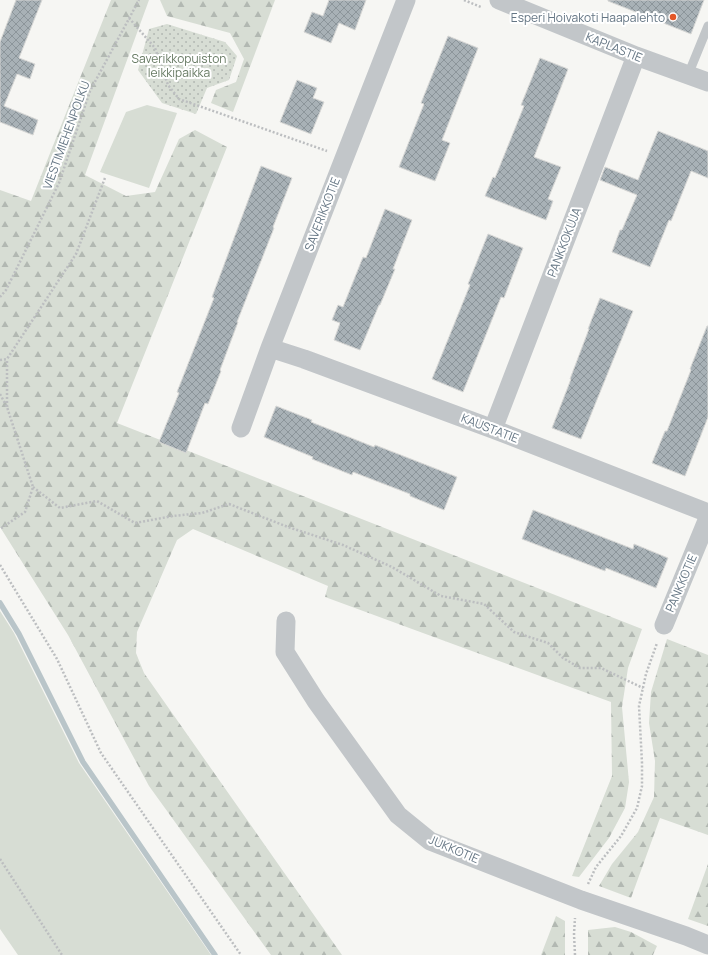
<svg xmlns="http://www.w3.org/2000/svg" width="708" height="955" font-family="Manrope,sans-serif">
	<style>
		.grass { fill: #d7ddd4 }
		.forest { fill: url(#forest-firs) }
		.park { fill: url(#park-dots) }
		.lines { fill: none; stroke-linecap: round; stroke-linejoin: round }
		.stream { stroke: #b9c5c9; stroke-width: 5.5 }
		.building { fill: url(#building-cross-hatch); stroke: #d8d8d6 }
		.path { stroke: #bcbec0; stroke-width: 2.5; stroke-dasharray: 2 2; stroke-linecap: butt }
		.service { stroke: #c2c6c9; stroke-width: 9 }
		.minor { stroke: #c2c6c9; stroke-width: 19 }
		.poi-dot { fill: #e35727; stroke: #fff; stroke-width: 1.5 }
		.labels { text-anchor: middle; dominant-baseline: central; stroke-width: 4; stroke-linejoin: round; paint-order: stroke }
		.poi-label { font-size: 12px; fill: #657684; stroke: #fff; text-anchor: end }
		.street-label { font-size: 12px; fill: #657684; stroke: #fff }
		.park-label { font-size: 12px; fill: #687b64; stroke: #fff }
	</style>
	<defs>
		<pattern id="forest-firs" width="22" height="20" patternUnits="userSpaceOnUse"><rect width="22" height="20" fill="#d7ddd4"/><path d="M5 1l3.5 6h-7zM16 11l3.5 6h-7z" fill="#b2b8b2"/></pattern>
		<pattern id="park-dots" width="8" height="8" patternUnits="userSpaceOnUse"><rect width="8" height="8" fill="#d7ddd4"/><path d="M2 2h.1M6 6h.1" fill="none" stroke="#b2b8b2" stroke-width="1.8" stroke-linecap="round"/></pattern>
		<pattern id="building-cross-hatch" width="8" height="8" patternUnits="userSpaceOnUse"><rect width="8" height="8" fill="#a8b1b6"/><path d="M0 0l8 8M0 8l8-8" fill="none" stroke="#8c959a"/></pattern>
	</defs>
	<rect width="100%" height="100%" fill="#f6f6f3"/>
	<path class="grass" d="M 147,105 L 177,113 L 149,188 L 100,172 L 126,112 Z
		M 0,611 L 14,633 L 79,763 L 211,955 L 18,955 L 0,929 Z"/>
	<path class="forest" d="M 111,0 L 149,0 L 85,175 L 126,196 L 155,192 L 179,139 L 195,130 L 227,147 L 117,423 L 642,629 L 628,668 L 622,707 L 629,782 L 625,808 L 609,838 L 579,877 L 572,876 L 612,776 L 611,702 L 325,597 L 328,586 L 193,529 L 177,540 L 137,632 L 136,653 L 144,673 L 342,955 L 271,955 L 149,786 L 68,635 L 0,527 L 0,190 L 31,201 Z
		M 160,0 L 275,0 L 233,112 L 211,103 L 216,90 L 236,82 L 244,59 L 230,33 L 167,16 Z
		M 667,639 L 708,655 L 708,835 L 660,818 L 631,898 L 599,886 L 612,864 L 638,832 L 654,797 L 655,761 L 649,723 L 651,692 Z
		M 708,864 L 708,926 L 688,919 Z
		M 556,916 L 565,921 L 565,955 L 541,955 Z
		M 615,927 L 631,932 L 657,946 L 653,955 L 588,955 L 588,930 Z"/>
	<path class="park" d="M 167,24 L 225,42 L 237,56 L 229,80 L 207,88 L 196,114 L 162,103 L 138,70 L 149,29 Z"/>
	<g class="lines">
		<path class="stream" d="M 0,603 L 19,634 L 83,762 L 215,955"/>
	</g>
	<path class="building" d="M 16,0 L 42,0 L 19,58 L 35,64 L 30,79 L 17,74 L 4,106 L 38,120 L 33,135 L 0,122 L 0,42 Z
		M 329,0 L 366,0 L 355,30 L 339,23 L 331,43 L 304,32 L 312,12 L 323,16 Z
		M 608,0 L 704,0 L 691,34 L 608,1 Z
		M 448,36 L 478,48 L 442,140 L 450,143 L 435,181 L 399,167 L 424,104 L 421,103 Z
		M 540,58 L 568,69 L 534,157 L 561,167 L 548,199 L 553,201 L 546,220 L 485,196 L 493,177 L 495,178 L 524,106 L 521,105 Z
		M 297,80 L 317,88 L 313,98 L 324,102 L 311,134 L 280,122 Z
		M 658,131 L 708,151 L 708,178 L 691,171 L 671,221 L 669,220 L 650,267 L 612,252 L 620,230 L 622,230 L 637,195 L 600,180 L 605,167 L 638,180 Z
		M 261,166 L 292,178 L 273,227 L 274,228 L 237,322 L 238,322 L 220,370 L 221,371 L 208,404 L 205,403 L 186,453 L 159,442 L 179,393 L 177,392 L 214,298 L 212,297 Z
		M 385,209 L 412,220 L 393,269 L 395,269 L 380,305 L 379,305 L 360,350 L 334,340 L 340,323 L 332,320 L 338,305 L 343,307 L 363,257 L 366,258 Z
		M 488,234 L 523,248 L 504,298 L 501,297 L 463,392 L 432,379 L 470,285 L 468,284 Z
		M 600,298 L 633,311 L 581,439 L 552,428 L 571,379 L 570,379 L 589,329 L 588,329 Z
		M 707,326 L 708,326 L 708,417 L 685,476 L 652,463 L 665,431 L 667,431 L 691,370 L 690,369 Z
		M 276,406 L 312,420 L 311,422 L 374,447 L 375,445 L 457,477 L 444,510 L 410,496 L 410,494 L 353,472 L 352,475 L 312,459 L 313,457 L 264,437 Z
		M 533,510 L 633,549 L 634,544 L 668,558 L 656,588 L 606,568 L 605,571 L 522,539 Z"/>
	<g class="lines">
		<path class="path" d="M 464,0 L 481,7
			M 129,18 L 155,48 L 168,85 L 179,99 L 327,151
			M 0,297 L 6,290 L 59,183 L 90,91 L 139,0
			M 0,360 L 7,359 L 76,254 L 105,178
			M 0,394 L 7,407 L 33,487 L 25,512 L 0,529
			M 7,407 L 7,359
			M 33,487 L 60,508 L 97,501 L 135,523 L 173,516 L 202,513 L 229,504 L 288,527 L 343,545 L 392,567 L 441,596 L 484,604 L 514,632 L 548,643 L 563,658 L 580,668 L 601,668 L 643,688
			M 0,565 L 57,659 L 101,753 L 241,955
			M 0,859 L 62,955
			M 588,884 L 596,867 L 621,836 L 637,808 L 642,786 L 642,763 L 639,706 L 646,674 L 657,643
			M 575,955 L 574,934 L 575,918"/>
		<path class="service" d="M 688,75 L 708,26"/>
		<path class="minor" d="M 499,0 L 636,56 L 708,82
			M 270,348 L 304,359 L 493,429 L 708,513
			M 241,428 L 270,348 L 406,0
			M 493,429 L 636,56
			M 286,621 L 285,652 L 316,701 L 398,815 L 430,841 L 581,900 L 686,936 L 708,945
			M 664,625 L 708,518"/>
	</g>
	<circle class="poi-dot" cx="673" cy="17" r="4"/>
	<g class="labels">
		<g class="poi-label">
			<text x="665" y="17">Esperi Hoivakoti Haapalehto</text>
		</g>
		<g class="street-label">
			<text transform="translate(614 47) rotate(22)">KAPLASTIE</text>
			<text transform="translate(66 135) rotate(-70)">VIESTIMIEHENPOLKU</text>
			<text transform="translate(322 214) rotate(-69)">SAVERIKKOTIE</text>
			<text transform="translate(564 242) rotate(-69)">PANKKOKUJA</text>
			<text transform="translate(490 428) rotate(21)">KAUSTATIE</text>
			<text transform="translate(681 583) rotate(-67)">PANKKOTIE</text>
			<text transform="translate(454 849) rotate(23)">JUKKOTIE</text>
		</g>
		<g class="park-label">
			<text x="179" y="58">Saverikkopuiston<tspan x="179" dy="14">leikkipaikka</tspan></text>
		</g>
	</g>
</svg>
